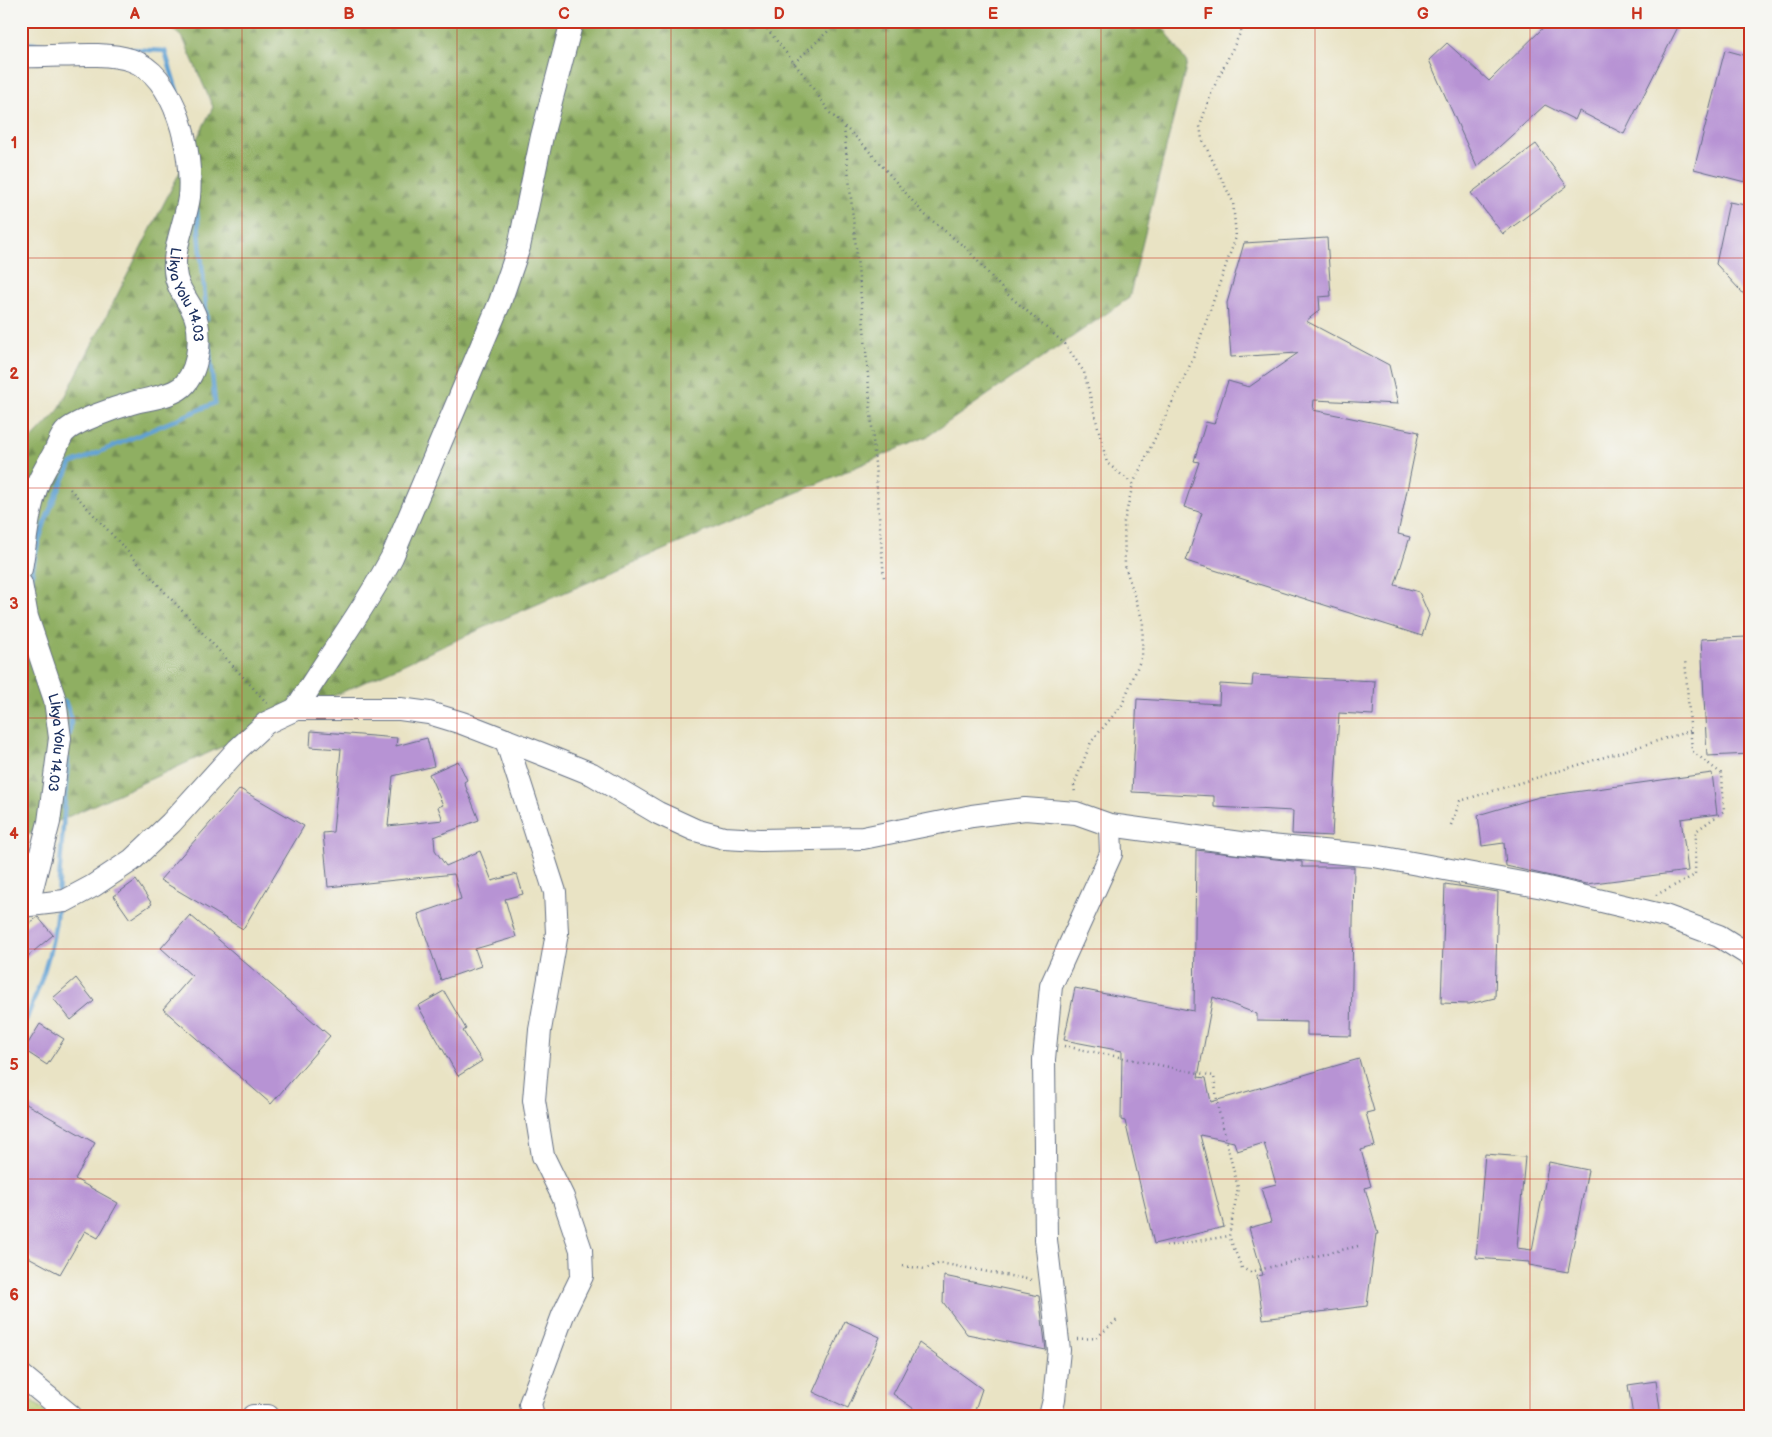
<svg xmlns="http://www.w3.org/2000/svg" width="1772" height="1437" font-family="'Balsamiq Sans',sans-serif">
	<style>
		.forest { fill: url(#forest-firs); stroke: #556f60 }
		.cemetery { fill: url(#cemetery-stones); stroke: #687d67 }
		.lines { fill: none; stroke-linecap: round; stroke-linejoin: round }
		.stream { stroke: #60a1d3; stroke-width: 4.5 }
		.building { fill: #b793d4 }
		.minor-casing { stroke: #636e82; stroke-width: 24 }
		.path { stroke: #636e82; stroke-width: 2.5; stroke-dasharray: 1 4; stroke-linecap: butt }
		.minor { stroke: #fff; stroke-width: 22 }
		.grid { fill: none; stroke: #c8321e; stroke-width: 1; stroke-opacity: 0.55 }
		.labels { text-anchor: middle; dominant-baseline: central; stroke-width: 4.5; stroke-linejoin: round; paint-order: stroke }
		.street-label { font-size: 14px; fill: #1b2f5e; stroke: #f6f6f2 }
		.neatline { fill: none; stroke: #c8321e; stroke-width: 2 }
		.grid-label { font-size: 16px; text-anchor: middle; font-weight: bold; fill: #c8321e }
	</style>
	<defs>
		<pattern id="forest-firs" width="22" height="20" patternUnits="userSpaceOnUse" patternTransform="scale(1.25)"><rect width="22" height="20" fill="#8faf62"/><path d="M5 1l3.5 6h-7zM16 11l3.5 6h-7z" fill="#748f54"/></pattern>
		<pattern id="cemetery-stones" width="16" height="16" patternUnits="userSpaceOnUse" patternTransform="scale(1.25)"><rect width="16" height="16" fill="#b4cb70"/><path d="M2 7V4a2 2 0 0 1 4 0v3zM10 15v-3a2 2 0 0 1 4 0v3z" fill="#92a55f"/></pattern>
	</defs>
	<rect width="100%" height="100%" fill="#f6f6f2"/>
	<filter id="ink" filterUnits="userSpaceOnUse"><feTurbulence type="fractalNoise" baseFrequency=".02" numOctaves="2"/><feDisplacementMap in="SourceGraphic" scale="10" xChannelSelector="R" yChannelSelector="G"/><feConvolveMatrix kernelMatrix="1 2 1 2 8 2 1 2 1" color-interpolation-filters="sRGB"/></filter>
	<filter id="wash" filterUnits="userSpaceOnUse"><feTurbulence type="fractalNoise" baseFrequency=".0096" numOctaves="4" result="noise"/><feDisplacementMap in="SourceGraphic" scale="20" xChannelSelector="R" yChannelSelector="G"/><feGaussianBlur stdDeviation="1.12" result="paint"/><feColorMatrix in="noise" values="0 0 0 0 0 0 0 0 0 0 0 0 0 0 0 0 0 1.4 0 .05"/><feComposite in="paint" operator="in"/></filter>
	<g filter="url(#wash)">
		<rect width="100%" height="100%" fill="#e9e3c4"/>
		<path class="forest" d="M 162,21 L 1159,21 L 1187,63 L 1129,298 L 928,436 L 503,619 L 21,838 L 21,450 L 58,411 L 213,107 L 183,38 Z"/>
		<path class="cemetery" d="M 21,1392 L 51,1416 L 21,1416 Z"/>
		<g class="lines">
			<path class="stream" d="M 21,43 L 52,45
				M 130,49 L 165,51 L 177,91
				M 197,210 L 207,319
				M 31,586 C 33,542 52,503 71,464 L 215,403 L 209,344
				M 65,701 L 71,717 L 70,734
				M 58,895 L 68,759
				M 21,1033 C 37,993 54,952 57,908"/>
		</g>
		<g id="blocks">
			<path class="building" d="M 1550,21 L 1681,21 L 1624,134 L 1579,111 L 1575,120 L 1545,105 L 1477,167 L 1429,60 L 1447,43 L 1489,81 Z
				M 1725,50 L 1751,57 L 1751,161 L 1745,182 L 1694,169 Z
				M 1536,144 L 1567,186 L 1503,234 L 1471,193 Z
				M 1729,202 L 1751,206 L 1751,302 L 1716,264 Z
				M 1327,238 L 1331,296 L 1319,297 L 1320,310 L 1306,321 L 1389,365 L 1398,404 L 1314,400 L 1313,410 L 1419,432 L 1398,534 L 1410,537 L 1395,585 L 1419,592 L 1429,615 L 1422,636 L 1186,561 L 1202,513 L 1184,507 L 1199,462 L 1194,461 L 1206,422 L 1214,424 L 1228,381 L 1249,387 L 1298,353 L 1231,357 L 1227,303 L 1244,243 Z
				M 1747,637 L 1751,754 L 1707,756 L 1701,639 Z
				M 1253,675 L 1375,681 L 1373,715 L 1339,713 L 1332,836 L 1292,834 L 1293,811 L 1214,807 L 1214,796 L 1132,792 L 1137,699 L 1219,704 L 1220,684 L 1252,686 Z
				M 311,731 L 397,738 L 396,746 L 427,738 L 434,766 L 393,776 L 388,826 L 443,820 L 438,807 L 443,805 L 429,774 L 458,761 L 467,780 L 464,782 L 479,820 L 434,837 L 435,850 L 446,866 L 480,851 L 492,881 L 517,874 L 523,894 L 505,899 L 516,937 L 475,949 L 481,966 L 441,980 L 418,914 L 461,899 L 454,874 L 328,887 L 323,833 L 333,832 L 341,749 L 310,747 Z
				M 1712,773 L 1717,814 L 1681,819 L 1688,871 L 1586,884 L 1506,866 L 1504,843 L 1482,846 L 1478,815 L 1539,797 Z
				M 240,789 L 304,826 L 243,929 L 160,880 Z
				M 1196,850 L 1302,862 L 1302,867 L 1354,867 L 1351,1036 L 1307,1035 L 1307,1022 L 1257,1021 L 1257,1014 L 1213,997 L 1198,1077 L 1206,1078 L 1211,1102 L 1359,1059 L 1374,1111 L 1366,1113 L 1375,1146 L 1361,1150 L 1371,1186 L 1365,1188 L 1378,1234 L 1376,1234 L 1367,1306 L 1263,1319 L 1257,1276 L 1263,1275 L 1249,1228 L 1271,1222 L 1261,1188 L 1276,1184 L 1264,1143 L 1237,1151 L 1234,1142 L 1200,1135 L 1224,1227 L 1154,1244 L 1125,1121 L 1121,1120 L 1122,1051 L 1064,1040 L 1075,988 L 1194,1011 Z
				M 136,880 L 152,904 L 130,919 L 114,896 Z
				M 1445,884 L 1498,892 L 1495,998 L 1469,1004 L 1441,1003 Z
				M 190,915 L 330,1036 L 271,1104 L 163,1009 L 192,976 L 161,948 Z
				M 38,917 L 53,935 L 21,962 L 21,929 Z
				M 76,978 L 94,1001 L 71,1020 L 53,998 Z
				M 444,991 L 466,1029 L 463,1031 L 482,1061 L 458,1076 L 418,1006 Z
				M 40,1024 L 64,1039 L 47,1065 L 24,1050 Z
				M 21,1101 L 95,1143 L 75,1179 L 118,1203 L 98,1238 L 85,1231 L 60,1274 L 21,1253 Z
				M 1485,1154 L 1525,1157 L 1517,1248 L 1532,1250 L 1549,1162 L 1588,1170 L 1568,1272 L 1529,1265 L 1529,1262 L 1476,1258 Z
				M 944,1276 L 1039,1296 L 1046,1350 L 967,1334 L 943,1302 Z
				M 845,1321 L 880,1337 L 848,1408 L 813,1392 Z
				M 919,1343 L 982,1389 L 973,1416 L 924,1416 L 893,1394 Z
				M 1656,1381 L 1661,1416 L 1633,1416 L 1628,1385 Z"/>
		</g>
	</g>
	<g filter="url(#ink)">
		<use href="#blocks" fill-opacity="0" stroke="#636e82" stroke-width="1"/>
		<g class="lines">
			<g class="minor-casing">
				<g id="minor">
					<path id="s1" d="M 21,56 C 53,58 102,50 131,60 C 177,76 193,154 189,197 C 186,221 173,247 175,271 C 176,286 185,296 192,309 C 203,329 200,366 185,384 C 175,396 146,399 132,403 C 118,407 76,421 66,431 C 61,435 58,445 55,451 C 50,461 44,470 39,481 C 28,508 26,541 21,569"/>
					<path id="s2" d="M 21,584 L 27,617 L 55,700 L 60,738 L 49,822 L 28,904"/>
					<path d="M 296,709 C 327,658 364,610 392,557 L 500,302 L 519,247 L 542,136 L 572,21"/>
					<path d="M 506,740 L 555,892 L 557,933 L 540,1030 L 534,1100 L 543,1156 L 563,1197 L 581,1250 L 582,1276 L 563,1315 L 530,1404 L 533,1416"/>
					<path d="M 21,906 L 65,901 L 93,886 L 132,860 L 171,823 L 238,749 L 266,723 L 296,709 L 400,709 L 429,713 L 462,723 L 542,754 L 592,774 L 658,813 L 695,830 L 724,838 L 760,840 L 863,838 L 972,816 L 1025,809 L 1076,813 L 1110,825 L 1240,843 L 1374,856 L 1543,887 L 1665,916 L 1719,936 L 1751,956"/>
					<path d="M 21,1375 L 71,1416"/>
					<path d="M 253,1416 L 268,1416"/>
					<path d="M 1050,1416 L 1054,1400 L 1059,1350 L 1046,1240 L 1044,1059 L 1051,986 L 1111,854 L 1110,825"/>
				</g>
			</g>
			<path class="path" d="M 761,21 L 806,78 L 830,113 L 862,143 L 924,214 L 967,249 L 1006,293 L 1065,344 L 1084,372 L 1107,463 L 1133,484 L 1124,522 L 1125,566 L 1143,622 L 1142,656 L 1122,705 L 1091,742 L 1074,785 L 1075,794
				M 794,63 L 839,21
				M 844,128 L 865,338 L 884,578
				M 1133,484 L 1192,361 L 1236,237 L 1233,202 L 1202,139 L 1200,126 L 1212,91 L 1246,21
				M 70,489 L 267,703
				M 1451,825 L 1460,801 L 1690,731
				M 1656,895 L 1695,875 L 1696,831 L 1724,811 L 1722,774 L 1692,751 L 1685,659
				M 1064,1046 L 1214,1076 L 1218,1108 L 1238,1188 L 1229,1236 L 1242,1268 L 1250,1272 L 1358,1246
				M 1166,1246 L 1229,1236
				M 903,1266 L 925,1269 L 940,1263 L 1032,1280
				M 1077,1339 L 1096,1338 L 1117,1320"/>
			<use href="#minor" class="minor"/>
		</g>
	</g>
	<path class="grid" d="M 242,21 L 242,1416M 457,21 L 457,1416M 671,21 L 671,1416M 886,21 L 886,1416M 1101,21 L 1101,1416M 1315,21 L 1315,1416M 1530,21 L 1530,1416M 21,258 L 1751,258M 21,488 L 1751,488M 21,718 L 1751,718M 21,949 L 1751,949M 21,1179 L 1751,1179"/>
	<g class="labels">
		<g class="street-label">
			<text stroke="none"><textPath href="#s1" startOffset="370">Lİkya Yolu 14.03</textPath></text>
			<text stroke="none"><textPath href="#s2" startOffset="164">Lİkya Yolu 14.03</textPath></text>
		</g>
	</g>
	<rect width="1772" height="1437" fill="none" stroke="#f6f6f2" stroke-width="55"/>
	<rect x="28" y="28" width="1716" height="1382" class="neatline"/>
	<g class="grid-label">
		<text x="135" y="19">A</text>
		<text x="349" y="19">B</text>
		<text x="564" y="19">C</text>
		<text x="779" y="19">D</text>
		<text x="993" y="19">E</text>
		<text x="1208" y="19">F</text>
		<text x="1423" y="19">G</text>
		<text x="1637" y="19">H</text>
		<text x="14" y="148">1</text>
		<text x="14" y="379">2</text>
		<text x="14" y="609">3</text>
		<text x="14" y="839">4</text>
		<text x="14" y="1070">5</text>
		<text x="14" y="1300">6</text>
	</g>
</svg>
